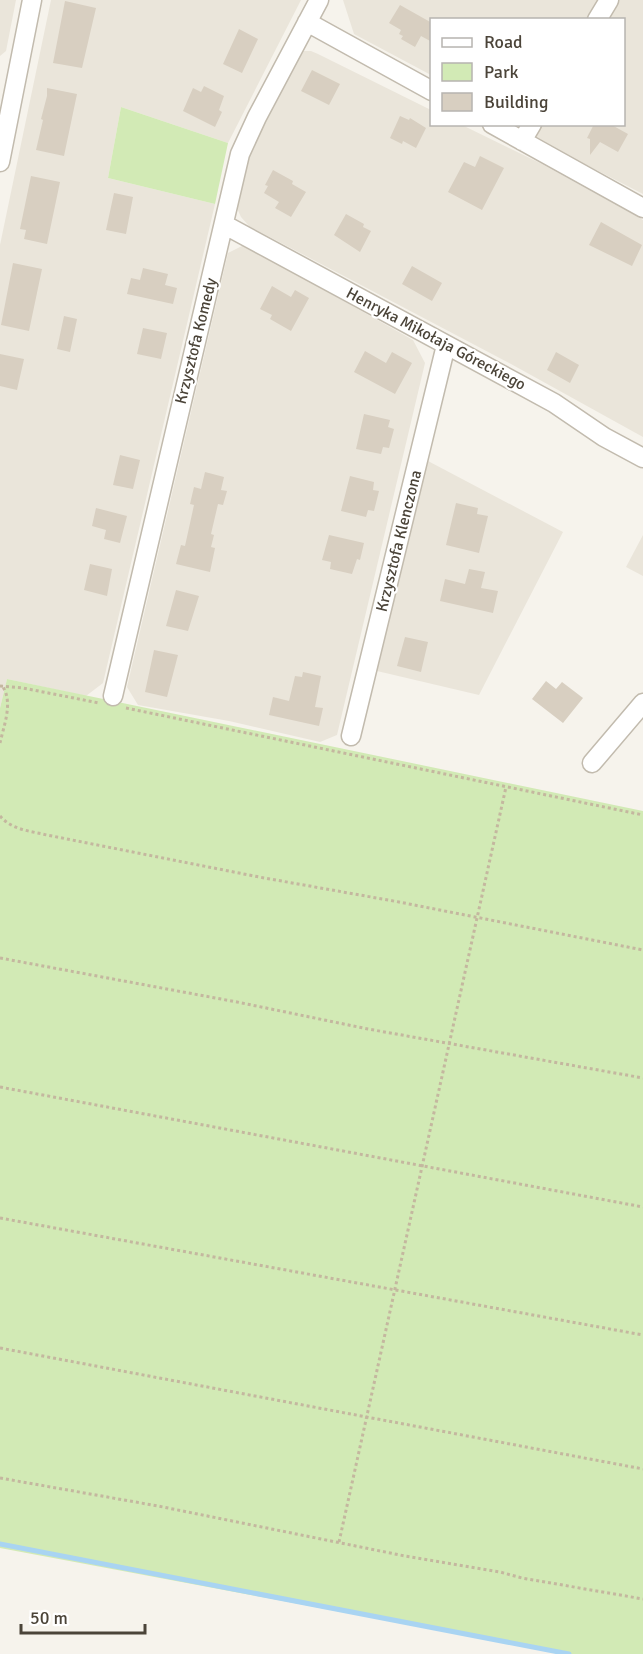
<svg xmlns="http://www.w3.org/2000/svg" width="643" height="1654" font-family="Signika,sans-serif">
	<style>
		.residential { fill: #eae5da }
		.green { fill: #d2eab5 }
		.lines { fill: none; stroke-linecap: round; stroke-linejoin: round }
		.stream { stroke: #a9d4f2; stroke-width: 5 }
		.building { fill: #d8cfc1 }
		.minor-casing { stroke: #c2bbae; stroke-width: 21 }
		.path { stroke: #c4b79f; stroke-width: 3; stroke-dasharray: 3 3; stroke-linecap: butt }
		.minor { stroke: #fff; stroke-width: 18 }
		.labels { text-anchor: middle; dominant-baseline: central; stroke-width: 4.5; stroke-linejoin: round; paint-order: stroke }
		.street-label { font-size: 16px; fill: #4b4439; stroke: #fff }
	</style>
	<rect width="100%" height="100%" fill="#f6f3ec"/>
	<path class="residential" d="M 0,0 L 16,0 L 6,51 L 0,56 Z
		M 51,0 L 301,0 L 228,143 L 121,107 L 108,178 L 215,204 L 103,683 L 86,696 L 7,679 L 0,708 L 0,245 Z
		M 343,0 L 598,0 L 586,19 L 432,20 L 431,75 L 354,34 Z
		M 619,0 L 643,0 L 643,194 L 534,138 L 537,125 L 624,124 L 624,20 L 606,19 Z
		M 302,51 L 311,51 L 318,54 L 431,110 L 432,124 L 462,125 L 542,164 L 643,220 L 643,437 L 511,364 L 249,226 L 241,217 L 236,206 L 248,153 L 296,57 Z
		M 244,245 L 413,340 L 425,363 L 337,735 L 320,742 L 229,721 L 138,705 L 127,687 L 228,253 Z
		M 428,461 L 563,532 L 479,695 L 377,671 Z
		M 643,535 L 643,576 L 626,567 Z"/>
	<path class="green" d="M 121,107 L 228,143 L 215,204 L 108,178 Z
		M 7,679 L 643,811 L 643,1654 L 566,1654 L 0,1548 L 0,708 Z"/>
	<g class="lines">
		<path class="stream" d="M 0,1544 L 569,1654"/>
	</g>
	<path class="building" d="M 65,1 L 96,8 L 82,68 L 53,63 Z
		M 400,5 L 432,23 L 432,42 L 421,36 L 415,47 L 401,39 L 403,36 L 399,34 L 401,30 L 389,23 Z
		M 239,29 L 258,39 L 242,73 L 223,64 Z
		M 312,70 L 340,84 L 329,105 L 301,91 Z
		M 204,86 L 224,96 L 219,110 L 222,112 L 215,127 L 183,111 L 193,88 L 201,92 Z
		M 47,88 L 77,94 L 64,156 L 36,150 L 43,120 L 41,119 L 47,96 Z
		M 400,116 L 409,120 L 410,118 L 426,128 L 416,148 L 403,141 L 402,144 L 390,138 Z
		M 594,124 L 610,124 L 628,134 L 618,152 L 600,142 L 590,155 L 590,139 L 587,138 Z
		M 480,156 L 504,168 L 482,210 L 448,192 L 464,162 L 475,167 Z
		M 273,170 L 293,181 L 292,184 L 306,192 L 291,217 L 275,208 L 279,202 L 264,193 L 268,186 L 265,185 Z
		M 31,176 L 60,182 L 47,244 L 24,239 L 26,230 L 20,229 Z
		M 114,193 L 133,197 L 126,234 L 106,230 Z
		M 346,214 L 364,224 L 363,227 L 371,231 L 360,252 L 334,235 Z
		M 601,222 L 642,245 L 632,266 L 589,245 Z
		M 13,263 L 42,269 L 29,331 L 1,325 Z
		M 412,266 L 442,283 L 432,301 L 402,284 Z
		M 143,268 L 168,274 L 165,285 L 177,288 L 173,304 L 127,294 L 131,278 L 140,280 Z
		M 272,286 L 291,297 L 295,290 L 309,298 L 291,331 L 270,319 L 272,315 L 260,309 Z
		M 64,316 L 77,319 L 70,352 L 57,349 Z
		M 143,328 L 167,333 L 161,359 L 137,354 Z
		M 365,351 L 386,363 L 392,352 L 412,363 L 395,394 L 354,372 Z
		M 556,352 L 579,365 L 570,383 L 547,370 Z
		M 0,354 L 24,359 L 17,390 L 0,386 Z
		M 364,414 L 390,420 L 388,427 L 394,429 L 389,448 L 383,447 L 381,454 L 356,449 Z
		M 120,455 L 140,460 L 133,489 L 113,485 Z
		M 205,472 L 224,477 L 221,490 L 227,491 L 223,505 L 218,504 L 211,534 L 214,535 L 211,547 L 215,548 L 210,572 L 176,564 L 181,545 L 185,546 L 194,505 L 190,504 L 194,487 L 201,489 Z
		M 350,476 L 374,482 L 373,490 L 379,491 L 374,511 L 368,510 L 366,517 L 341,511 Z
		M 456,503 L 478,508 L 477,514 L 488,516 L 479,553 L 446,545 Z
		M 96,508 L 127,516 L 120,543 L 104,539 L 106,530 L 92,526 Z
		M 329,535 L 364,543 L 360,560 L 357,559 L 352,574 L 330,569 L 331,562 L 322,560 Z
		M 90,564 L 112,569 L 107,596 L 84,590 Z
		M 469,569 L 485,572 L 481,588 L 498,591 L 493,613 L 440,601 L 445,579 L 465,584 Z
		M 176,590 L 199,596 L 188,631 L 166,626 Z
		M 405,637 L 428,642 L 421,672 L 397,666 Z
		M 154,650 L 178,655 L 167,697 L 145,692 Z
		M 303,672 L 321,676 L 315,707 L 323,708 L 319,726 L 269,715 L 273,697 L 289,701 L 295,676 L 302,677 Z
		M 546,681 L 556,689 L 562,682 L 583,698 L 563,723 L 532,699 Z"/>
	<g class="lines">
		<g class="minor-casing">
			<path id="minor" d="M 597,20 L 609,0
				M 307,22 L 432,91
				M 492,124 L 643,208
				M 522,141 L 532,124
				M 0,162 L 32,0
				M 225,225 L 554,403 L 604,437 L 643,458
				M 113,696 L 240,154 L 257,117 L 319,0
				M 351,736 L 446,345
				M 592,763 L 643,703"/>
		</g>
		<path class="path" d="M 0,686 L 23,688 L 99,703
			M 126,708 L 643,815
			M 0,743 C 4,725 13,703 3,687
			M 0,816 C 12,830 30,831 47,835 L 259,877 L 399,902 L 643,950
			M 0,958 L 237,1002 L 368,1029 L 643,1078
			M 0,1087 L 643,1207
			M 0,1218 L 643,1335
			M 0,1348 L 643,1469
			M 0,1478 L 158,1506 L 405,1556 L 500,1572 L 522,1578 L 643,1599
			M 339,1542 L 506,787"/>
		<use href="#minor" class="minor"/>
	</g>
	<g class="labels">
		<g class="street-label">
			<text transform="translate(436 339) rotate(28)">Henryka Mikołaja Góreckiego</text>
			<text transform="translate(196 341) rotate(-76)">Krzysztofa Komedy</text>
			<text transform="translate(399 541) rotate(-76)">Krzysztofa Klenczona</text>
		</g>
	</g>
	<rect x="430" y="18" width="195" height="108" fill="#ffffff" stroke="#b7b4b0" stroke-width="1.5"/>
	<rect x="442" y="38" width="30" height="9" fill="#ffffff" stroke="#b7b4b0" stroke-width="1.5"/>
	<text x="484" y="48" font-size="18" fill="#4b4439">Road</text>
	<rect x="442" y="63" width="30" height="18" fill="#d2eab5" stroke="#b7b4b0" stroke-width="1.5"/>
	<text x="484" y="78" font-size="18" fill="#4b4439">Park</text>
	<rect x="442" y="93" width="30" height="18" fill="#d8cfc1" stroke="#b7b4b0" stroke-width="1.5"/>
	<text x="484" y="108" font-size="18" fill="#4b4439">Building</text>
	<path d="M21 1624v9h124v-9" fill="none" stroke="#4b4439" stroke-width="3"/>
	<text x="30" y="1624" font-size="18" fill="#4b4439" stroke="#ffffff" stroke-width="4.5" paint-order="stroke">50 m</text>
</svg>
